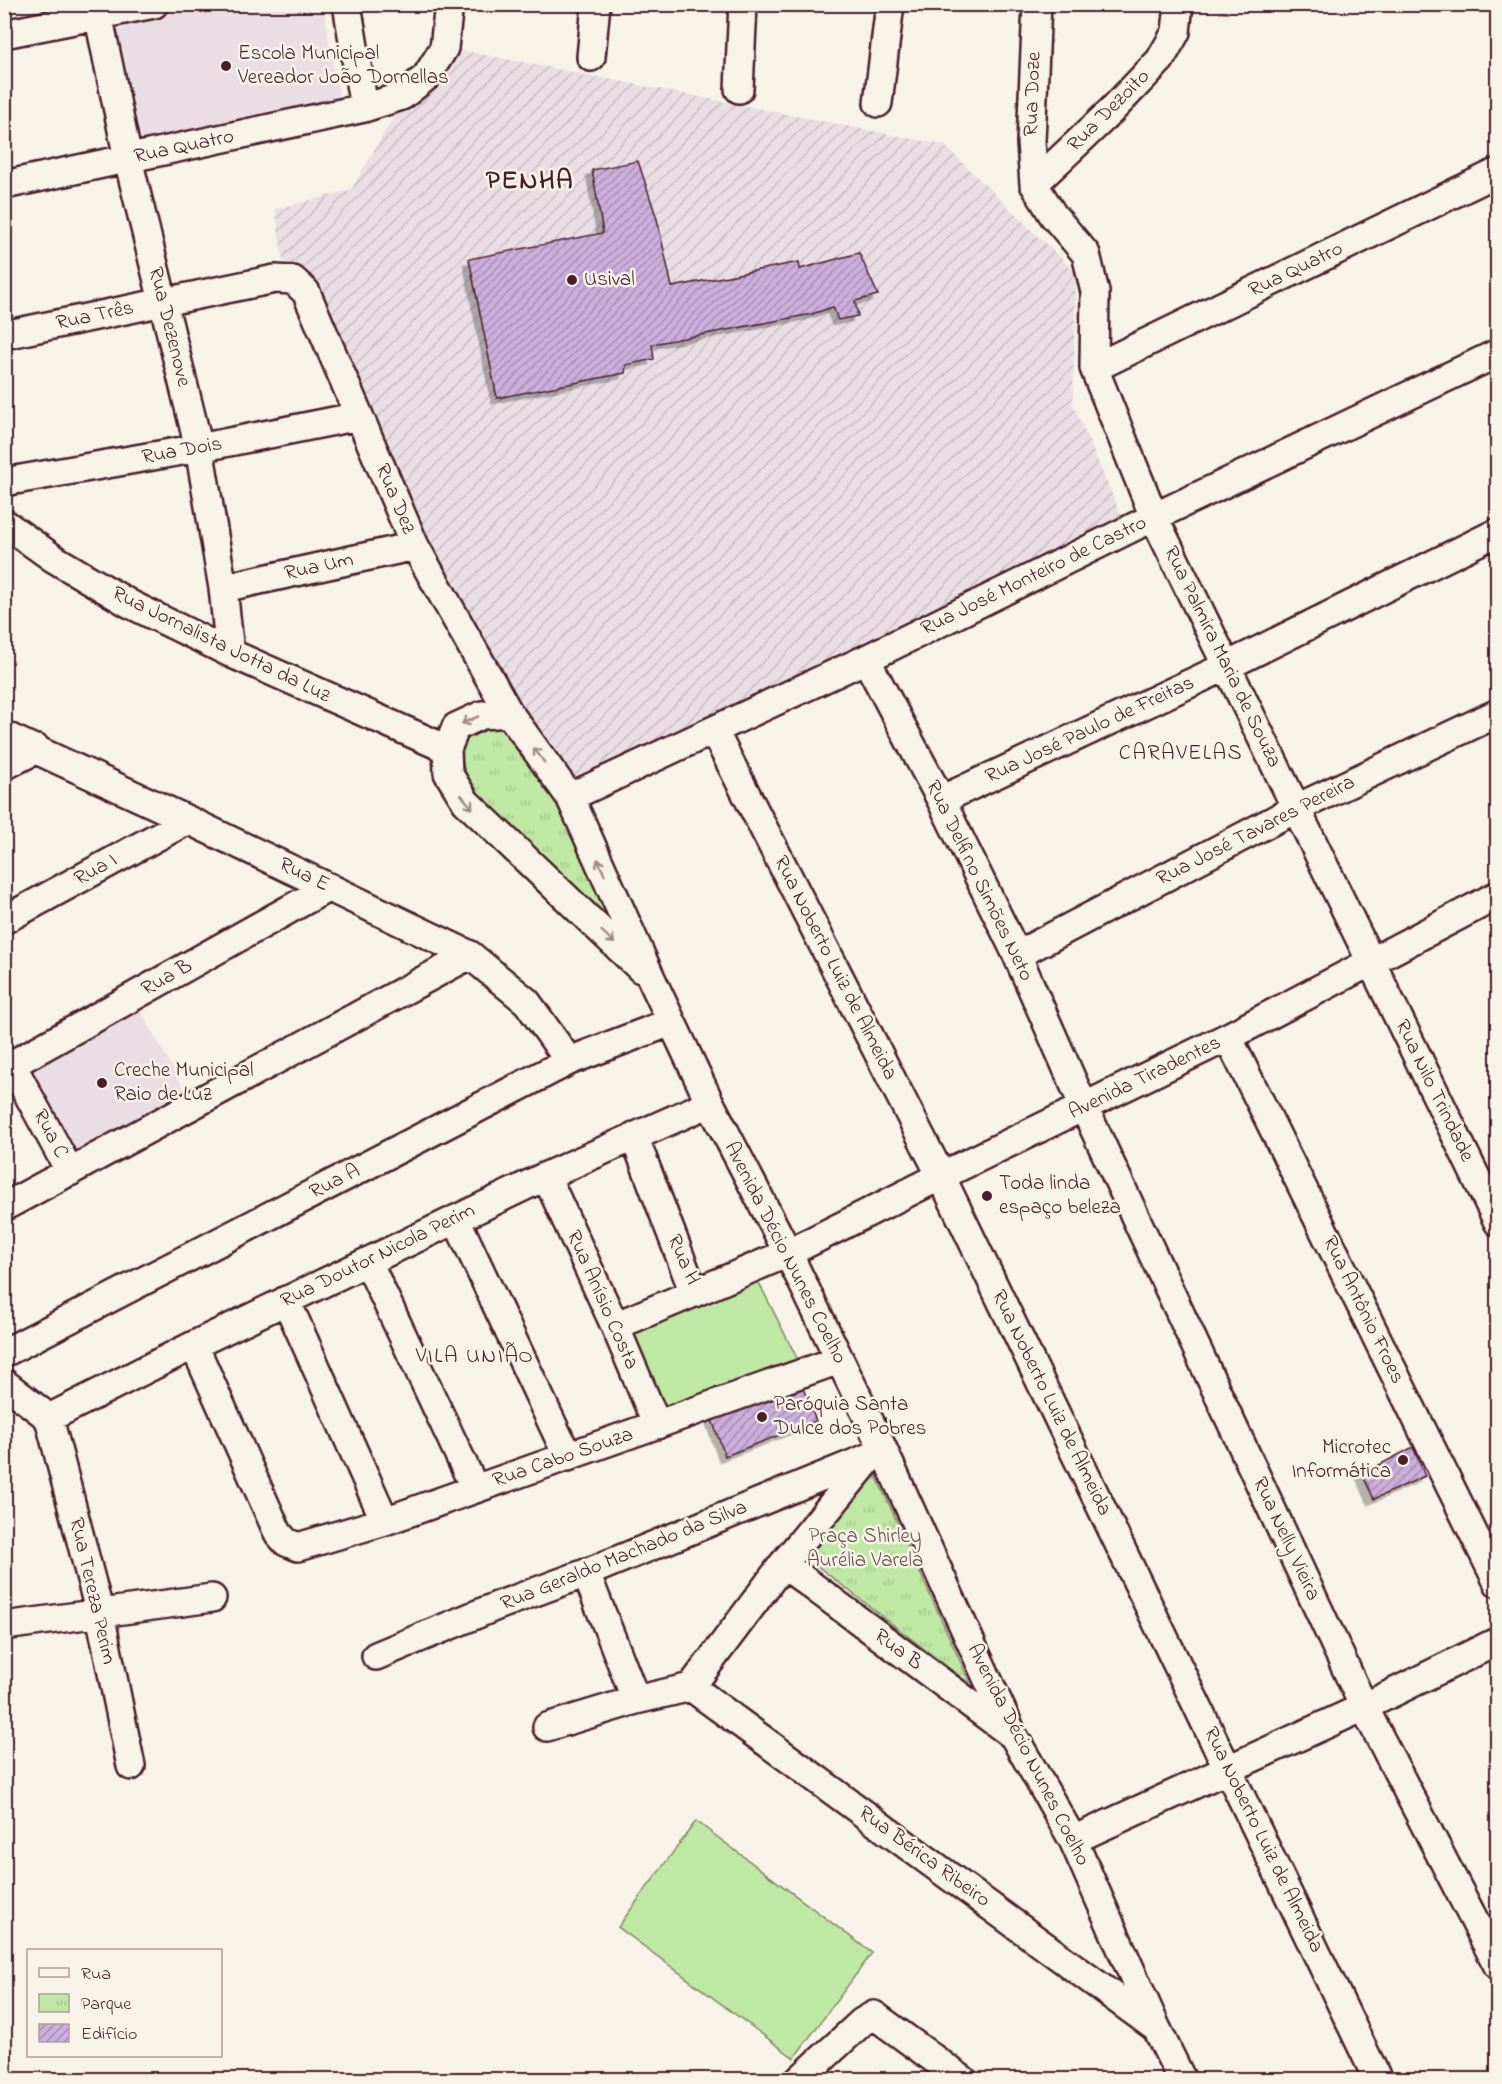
<svg xmlns="http://www.w3.org/2000/svg" width="1502" height="2084" font-family="'Indie Flower',sans-serif">
	<style>
		.built { fill: #eadee4 }
		.industrial { fill: url(#industrial-furrows) }
		.grass { fill: #bfe8a4; stroke: #848468; stroke-width: 1.5 }
		.park { fill: url(#park-tufts); stroke: #848468; stroke-width: 1.5 }
		.building { fill: url(#building-hatch); stroke: #4a1f2b; stroke-width: 1.5; filter: url(#shadow) }
		.lines { fill: none; stroke-linecap: round; stroke-linejoin: round }
		.minor-casing { stroke: #4a1f2b; stroke-width: 32 }
		.minor { stroke: #f7f3e8; stroke-width: 27 }
		.oneway { stroke: #a0898a }
		.poi-dot { fill: #4a1f2b; stroke: #f7f3e8; stroke-width: 2 }
		.labels { text-anchor: middle; dominant-baseline: central; stroke-width: 5; stroke-linejoin: round; paint-order: stroke }
		.poi-label { font-size: 21px; fill: #4a1f2b; stroke: #f7f3e8; text-anchor: start }
		.street-label { font-size: 21px; fill: #4a1f2b; stroke: #f7f3e8 }
		.park-label { font-size: 21px; fill: #675149; stroke: #f7f3e8 }
		.neighbourhood-label { font-size: 22px; letter-spacing: 1.5px; fill: #4a1f2b; stroke: #f7f3e8 }
		.district-label { font-size: 27px; font-weight: bold; letter-spacing: 1.5px; fill: #4a1f2b; stroke: #f7f3e8 }
	</style>
	<defs>
		<pattern id="industrial-furrows" width="10" height="10" patternUnits="userSpaceOnUse" patternTransform="scale(1.5)"><rect width="10" height="10" fill="#eadee4"/><path d="M-1 1l2-2M0 10L10 0M9 11l2-2" fill="none" stroke="#cabec4"/></pattern>
		<pattern id="park-tufts" width="24" height="20" patternUnits="userSpaceOnUse" patternTransform="scale(1.5)"><rect width="24" height="20" fill="#bfe8a4"/><path d="M3 7l-1-3M5 7V3M7 7l1-3M15 17l-1-3M17 17v-4M19 17l1-3" fill="none" stroke="#a6c78d"/></pattern>
		<pattern id="building-hatch" width="6" height="6" patternUnits="userSpaceOnUse" patternTransform="scale(1.5)"><rect width="6" height="6" fill="#cbaedb"/><path d="M-1 1l2-2M0 6l6-6M5 7l2-2" fill="none" stroke="#a78db2"/></pattern>
		<filter id="shadow"><feDropShadow dx="-5.5" dy="5.5" stdDeviation="0" flood-color="#0004"/></filter>
	</defs>
	<rect width="100%" height="100%" fill="#f7f3e8"/>
	<filter id="ink" filterUnits="userSpaceOnUse"><feTurbulence type="fractalNoise" baseFrequency=".0167" numOctaves="2"/><feDisplacementMap in="SourceGraphic" scale="12" xChannelSelector="R" yChannelSelector="G"/><feConvolveMatrix kernelMatrix="1 2 1 2 8 2 1 2 1" color-interpolation-filters="sRGB"/></filter>
	<g filter="url(#ink)">
		<path class="built" d="M 219,5 L 323,5 L 341,107 L 132,145 L 111,24 Z
			M 137,1003 L 187,1095 L 65,1157 L 16,1072 Z"/>
		<path class="industrial" d="M 450,48 L 944,145 L 1076,273 L 1073,404 L 1123,520 L 575,781 L 525,715 L 425,548 L 303,277 L 283,260 L 275,209 L 351,190 L 404,99 Z"/>
		<path class="grass" d="M 754,1273 L 801,1366 L 659,1417 L 625,1330 Z
			M 696,1821 L 872,1953 L 794,2058 L 618,1927 Z"/>
		<path class="park" d="M 489,723 L 511,729 L 524,737 L 618,931 L 474,792 C 459,760 451,741 489,723 Z
			M 873,1469 L 971,1685 L 807,1558 Z"/>
		<path class="building" d="M 638,161 L 657,219 L 672,287 L 799,262 L 800,269 L 859,253 L 878,295 L 855,301 L 858,316 L 838,320 L 833,307 L 812,314 L 652,344 L 654,359 L 626,365 L 625,373 L 497,398 L 469,259 L 603,233 L 592,170 Z
			M 799,1378 L 816,1421 L 725,1456 L 709,1412 Z
			M 1413,1447 L 1425,1476 L 1374,1499 L 1362,1474 Z"/>
		<g class="lines">
			<g class="minor-casing">
				<path id="minor" d="M 96,4 L 128,159 L 199,448 L 223,588 L 230,653
					M 347,4 L 364,108
					M 1037,4 L 1031,142 L 1034,184 L 1053,215 L 1086,254 L 1095,292 L 1094,368 L 1154,517 L 1498,1222
					M 4,34 L 154,4
					M 591,57 L 596,4
					M 739,89 L 743,4
					M 878,103 L 890,4
					M 1034,184 L 1111,111 L 1160,60 L 1176,32 L 1179,4
					M 4,185 L 364,108 L 402,96 L 426,77 L 444,48 L 449,4
					M 4,335 L 275,279 L 293,280 L 306,292 L 415,546 L 509,713 L 570,797 L 651,978 L 710,1103 L 788,1253 L 881,1445 L 1013,1735 L 1073,1840 L 1156,2027 L 1182,2080
					M 1094,368 L 1498,172
					M 4,482 L 199,448 L 359,416
					M 4,523 L 53,558 L 130,604 L 230,653 L 447,749
					M 223,588 L 415,546
					M 866,659 L 941,800 L 1017,955 L 1084,1107 L 1364,1707 L 1498,1966
					M 509,713 L 482,715 L 456,727 L 447,749 L 448,773 L 466,802 L 641,969
					M 714,731 L 941,1176 L 1378,2080
					M 4,735 L 188,820 L 470,955 L 527,1002 L 569,1061
					M 4,766 L 37,749
					M 570,797 L 866,659 L 1154,517 L 1498,353
					M 941,800 L 1227,666 L 1498,532
					M 4,920 L 188,820
					M 1017,955 L 1297,808 L 1498,713
					M 1228,1037 L 1498,1583
					M 12,1065 L 70,1172
					M 4,1069 L 329,887
					M 634,1136 L 694,1293 L 788,1253 L 941,1176 L 1228,1037 L 1498,895
					M 546,1176 L 615,1326 L 657,1425
					M 4,1207 L 470,955
					M 456,1219 L 568,1457
					M 368,1262 L 475,1489
					M 286,1300 L 385,1521
					M 615,1326 L 694,1293
					M 194,1345 L 278,1533 L 286,1542 L 298,1547 L 385,1521 L 839,1360
					M 4,1353 L 569,1061 L 671,1022
					M 4,1383 L 49,1418
					M 49,1418 L 194,1345 L 546,1176 L 710,1103
					M 49,1418 L 100,1614 L 131,1766
					M 783,1564 L 1011,1734
					M 586,1573 L 636,1700
					M 4,1626 L 212,1598
					M 376,1656 L 497,1606 L 586,1573 L 872,1456
					M 691,1687 L 1155,2027
					M 691,1687 L 783,1564 L 870,1458
					M 547,1727 L 636,1700 L 691,1687
					M 1073,1840 L 1364,1707 L 1498,1641
					M 799,2080 L 862,2022 L 874,2015 L 963,2080"/>
			</g>
			<use href="#minor" class="minor"/>
		</g>
		<defs><path id="oneway-shaft" d="M-6 0H5M1.5-3L5.5 0L1.5 3" fill="none" stroke-width="1.6" stroke-linecap="round" stroke-linejoin="round" transform="scale(1.5)"/></defs>
		<g class="oneway">
			<use href="#oneway-shaft" transform="translate(470 720) rotate(156)"/>
			<use href="#oneway-shaft" transform="translate(539 755) rotate(-126)"/>
			<use href="#oneway-shaft" transform="translate(467 802) rotate(51)"/>
			<use href="#oneway-shaft" transform="translate(601 867) rotate(-114)"/>
			<use href="#oneway-shaft" transform="translate(608 937) rotate(44)"/>
		</g>
	</g>
	<g class="poi-dot">
		<circle cx="226" cy="66" r="6"/>
		<circle cx="572" cy="280" r="6"/>
		<circle cx="102" cy="1083" r="6"/>
		<circle cx="987" cy="1196" r="6"/>
		<circle cx="762" cy="1417" r="6"/>
		<circle cx="1403" cy="1460" r="6"/>
	</g>
	<g class="labels">
		<g class="poi-label">
			<text x="238" y="54">Escola Municipal<tspan x="238" dy="24">Vereador João Dornellas</tspan></text>
			<text x="584" y="280">Usival</text>
			<text x="114" y="1071">Creche Municipal<tspan x="114" dy="24">Raio de Luz</tspan></text>
			<text x="999" y="1184">Toda linda<tspan x="999" dy="24">espaço beleza</tspan></text>
			<text x="774" y="1405">Paróquia Santa<tspan x="774" dy="24">Dulce dos Pobres</tspan></text>
			<text x="1391" y="1448" text-anchor="end">Microtec<tspan x="1391" dy="24">Informática</tspan></text>
		</g>
		<g class="street-label">
			<text transform="translate(1033 94) rotate(-88)">Rua Doze</text>
			<text transform="translate(1109 111) rotate(-45)">Rua Dezoito</text>
			<text transform="translate(184 147) rotate(-12)">Rua Quatro</text>
			<text transform="translate(1296 270) rotate(-26)">Rua Quatro</text>
			<text transform="translate(95 316) rotate(-12)">Rua Três</text>
			<text transform="translate(169 327) rotate(76)">Rua Dezenove</text>
			<text transform="translate(182 451) rotate(-10)">Rua Dois</text>
			<text transform="translate(395 499) rotate(67)">Rua Dez</text>
			<text transform="translate(319 567) rotate(-12)">Rua Um</text>
			<text transform="translate(1034 576) rotate(-26)">Rua José Monteiro de Castro</text>
			<text transform="translate(221 645) rotate(26)">Rua Jornalista Jotta da Luz</text>
			<text transform="translate(1222 657) rotate(64)">Rua Palmira Maria de Souza</text>
			<text transform="translate(1090 730) rotate(-25)">Rua José Paulo de Freitas</text>
			<text transform="translate(1256 831) rotate(-27)">Rua José Tavares Pereira</text>
			<text transform="translate(96 870) rotate(-29)">Rua I</text>
			<text transform="translate(304 875) rotate(26)">Rua E</text>
			<text transform="translate(979 881) rotate(64)">Rua Delfino Simões Neto</text>
			<text transform="translate(835 968) rotate(63)">Rua Noberto Luiz de Almeida</text>
			<text transform="translate(167 978) rotate(-29)">Rua B</text>
			<text transform="translate(1145 1078) rotate(-26)">Avenida Tiradentes</text>
			<text transform="translate(1434 1091) rotate(64)">Rua Nilo Trindade</text>
			<text transform="translate(50 1134) rotate(62)">Rua C</text>
			<text transform="translate(335 1182) rotate(-27)">Rua A</text>
			<text transform="translate(785 1253) rotate(63)">Avenida Décio Nunes Coelho</text>
			<text transform="translate(378 1256) rotate(-26)">Rua Doutor Nicola Perim</text>
			<text transform="translate(683 1260) rotate(66)">Rua H</text>
			<text transform="translate(602 1300) rotate(66)">Rua Anísio Costa</text>
			<text transform="translate(1363 1310) rotate(64)">Rua Antônio Froes</text>
			<text transform="translate(1051 1403) rotate(64)">Rua Noberto Luiz de Almeida</text>
			<text transform="translate(563 1458) rotate(-19)">Rua Cabo Souza</text>
			<text transform="translate(1286 1539) rotate(65)">Rua Nelly Vieira</text>
			<text transform="translate(624 1556) rotate(-22)">Rua Geraldo Machado da Silva</text>
			<text transform="translate(92 1591) rotate(77)">Rua Tereza Perim</text>
			<text transform="translate(898 1650) rotate(37)">Rua B</text>
			<text transform="translate(1028 1755) rotate(63)">Avenida Décio Nunes Coelho</text>
			<text transform="translate(1263 1840) rotate(64)">Rua Noberto Luiz de Almeida</text>
			<text transform="translate(924 1857) rotate(36)">Rua Bérica Ribeiro</text>
		</g>
		<g class="park-label">
			<text x="865" y="1537">Praça Shirley<tspan x="865" dy="24">Aurélia Varela</tspan></text>
		</g>
		<g class="neighbourhood-label">
			<text x="1181" y="754">CARAVELAS</text>
			<text x="475" y="1357">VILA UNIÃO</text>
		</g>
		<g class="district-label">
			<text x="530" y="181">PENHA</text>
		</g>
	</g>
	<rect width="1502" height="2084" fill="none" stroke="#f7f3e8" stroke-width="24"/>
	<rect x="12" y="12" width="1478" height="2060" fill="none" stroke="#4a1f2b" stroke-width="2" filter="url(#ink)"/>
	<rect x="27" y="1949" width="195" height="108" fill="#f7f3e8" stroke="#b29e9c" stroke-width="1.5"/>
	<rect x="39" y="1968" width="30" height="9" fill="#f7f3e8" stroke="#b29e9c" stroke-width="1.5"/>
	<text x="81" y="1979" font-size="18" fill="#4a1f2b">Rua</text>
	<rect x="39" y="1994" width="30" height="18" fill="url(#park-tufts)" stroke="#b29e9c" stroke-width="1.5"/>
	<text x="81" y="2009" font-size="18" fill="#4a1f2b">Parque</text>
	<rect x="39" y="2024" width="30" height="18" fill="url(#building-hatch)" stroke="#b29e9c" stroke-width="1.5"/>
	<text x="81" y="2039" font-size="18" fill="#4a1f2b">Edifício</text>
</svg>
